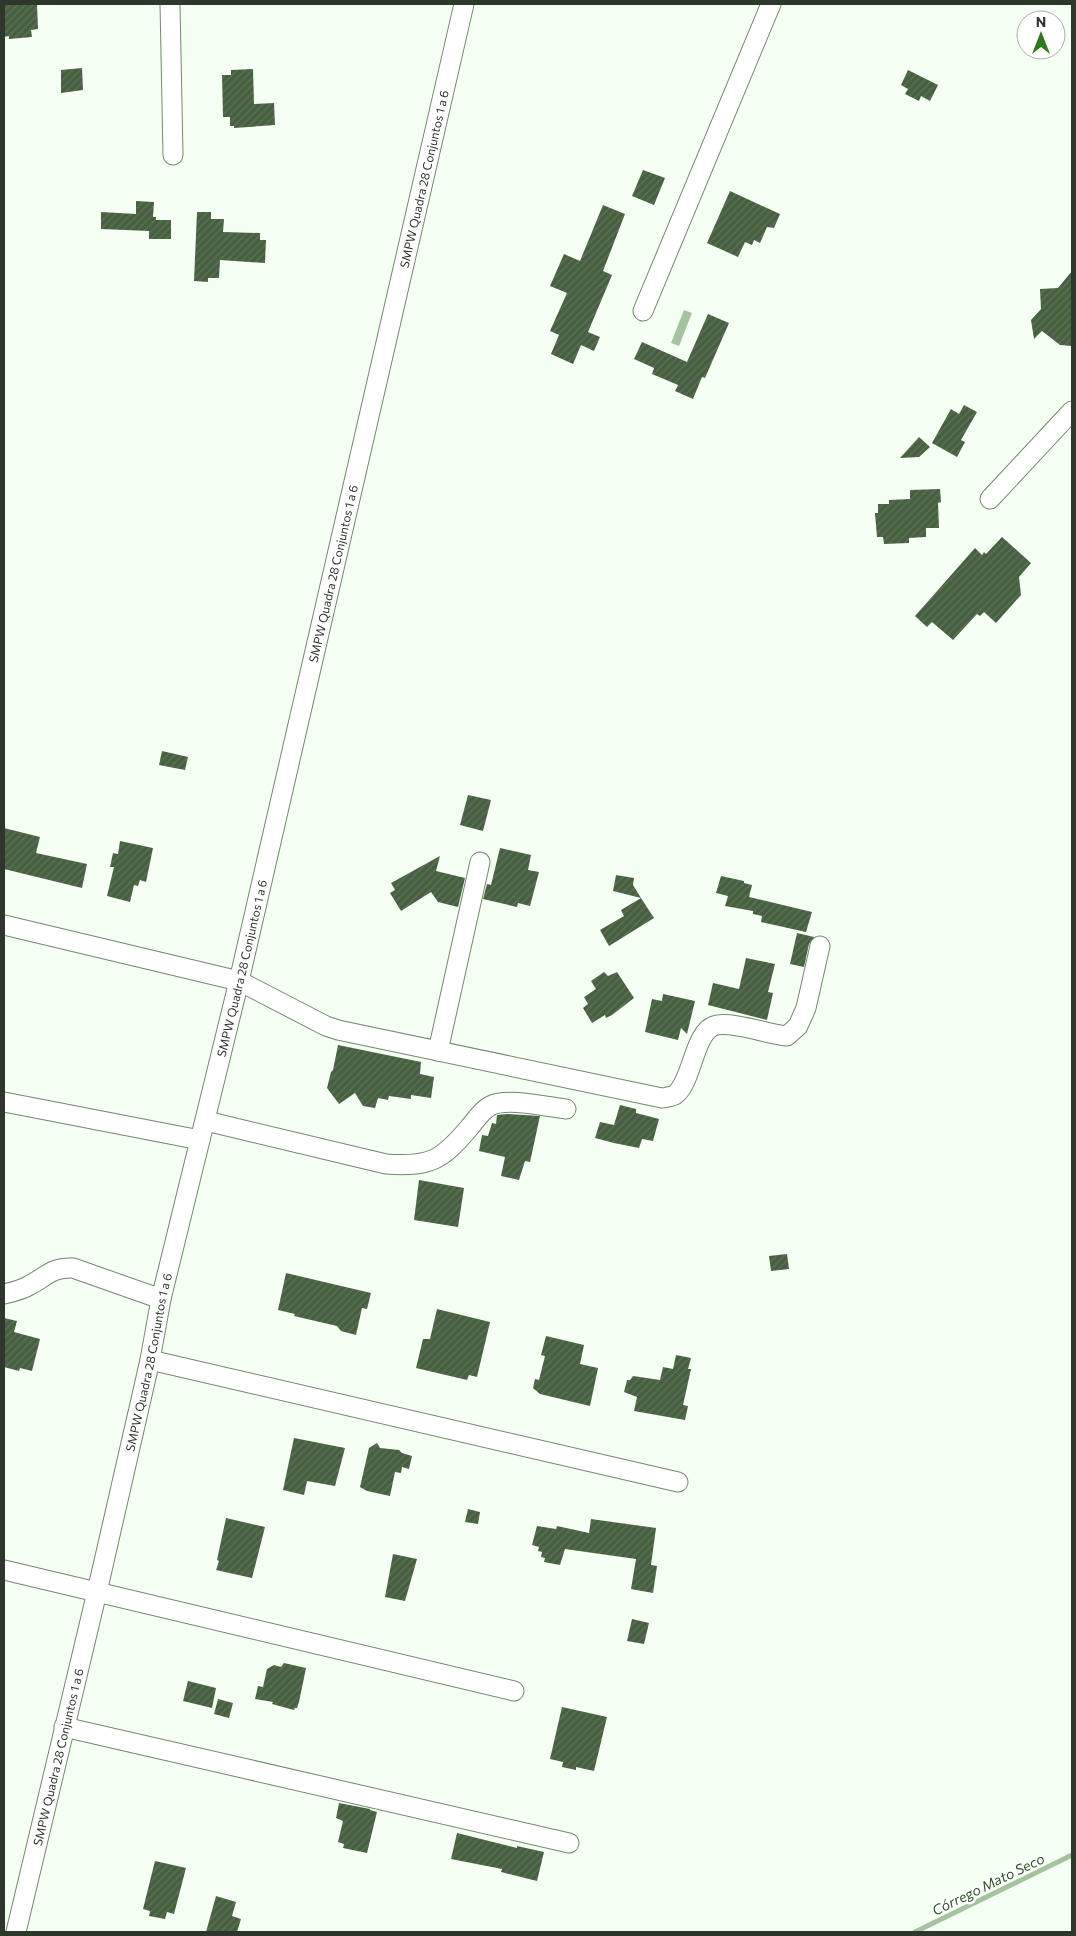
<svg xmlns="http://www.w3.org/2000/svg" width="1076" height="1936" font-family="Commissioner,sans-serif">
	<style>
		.water { fill: #a5c39f }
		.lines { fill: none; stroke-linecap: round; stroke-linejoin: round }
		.stream { stroke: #a5c39f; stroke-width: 5 }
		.building { fill: url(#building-hatch) }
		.minor-casing { stroke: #73886e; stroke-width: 21 }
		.minor { stroke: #fff; stroke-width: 19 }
		.labels { text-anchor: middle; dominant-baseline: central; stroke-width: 5; stroke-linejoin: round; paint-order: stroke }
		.street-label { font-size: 12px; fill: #2e372c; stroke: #fff }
		.water-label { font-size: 14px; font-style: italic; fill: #2b5322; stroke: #fff }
	</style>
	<defs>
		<pattern id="building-hatch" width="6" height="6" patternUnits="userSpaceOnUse" patternTransform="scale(1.25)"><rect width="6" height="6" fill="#466040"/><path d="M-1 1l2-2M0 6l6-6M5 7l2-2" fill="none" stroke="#5e745a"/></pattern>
	</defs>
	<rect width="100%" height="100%" fill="#f5fff3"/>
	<path class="water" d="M 684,310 L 692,313 L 679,346 L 671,343 Z"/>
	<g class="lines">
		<path class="stream" d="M 915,1932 L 1072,1855"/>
	</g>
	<path class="building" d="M 4,4 L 37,4 L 38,29 L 31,30 L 32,37 L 9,39 L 9,36 L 4,37 Z
		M 82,68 L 83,90 L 61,93 L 61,70 Z
		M 253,69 L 254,104 L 274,103 L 275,125 L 234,128 L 234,126 L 230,126 L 230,117 L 223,117 L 222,75 L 231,75 L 231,70 Z
		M 908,70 L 938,85 L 930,101 L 921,96 L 919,101 L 905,94 L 908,89 L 901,85 Z
		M 643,170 L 665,178 L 654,205 L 632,196 Z
		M 730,191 L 780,214 L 774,228 L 767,227 L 760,243 L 754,240 L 752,245 L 745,242 L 738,257 L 707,243 Z
		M 136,201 L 154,202 L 153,217 L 156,217 L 156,220 L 171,220 L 171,239 L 149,239 L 149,231 L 101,229 L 101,212 L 136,214 Z
		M 603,205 L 625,214 L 603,271 L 612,275 L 588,332 L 600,337 L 594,351 L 581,345 L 573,364 L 551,354 L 559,335 L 550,331 L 567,293 L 550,286 L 564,254 L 580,261 Z
		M 197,212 L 211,212 L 211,219 L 224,219 L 223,232 L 260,233 L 260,240 L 266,240 L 265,263 L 220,260 L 219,278 L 208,278 L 208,282 L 194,281 Z
		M 1072,271 L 1072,346 L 1060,345 L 1042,331 L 1034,339 L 1031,320 L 1041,309 L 1040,289 L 1058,288 Z
		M 708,314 L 729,323 L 705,378 L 702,377 L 693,399 L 675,391 L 678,385 L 652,374 L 654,368 L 634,359 L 642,342 L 687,362 Z
		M 964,405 L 977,412 L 961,440 L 965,442 L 957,457 L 932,443 L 951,409 L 959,414 Z
		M 919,437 L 930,447 L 919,457 L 900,458 Z
		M 940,489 L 941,502 L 938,503 L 939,528 L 926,528 L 926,537 L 909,538 L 909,543 L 884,544 L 883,537 L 877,537 L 875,513 L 878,513 L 878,504 L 889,504 L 889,500 L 910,499 L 910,490 Z
		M 1002,537 L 1031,563 L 1019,577 L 1021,595 L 996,623 L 984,612 L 980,616 L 977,614 L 953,640 L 932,622 L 927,627 L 915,616 L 975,548 L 982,555 L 984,552 L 986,554 Z
		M 162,751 L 188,757 L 185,770 L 159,765 Z
		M 468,795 L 491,800 L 483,831 L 460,825 Z
		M 4,828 L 40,837 L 36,853 L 87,864 L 82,888 L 4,869 Z
		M 120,841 L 153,848 L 146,882 L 140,880 L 138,886 L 134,885 L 130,902 L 107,896 L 114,867 L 110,867 L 113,853 L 118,854 Z
		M 500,848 L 531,855 L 528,870 L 539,872 L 530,906 L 518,903 L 517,907 L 483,899 L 487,884 L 491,885 Z
		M 440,856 L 436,871 L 465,878 L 458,907 L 438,902 L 431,892 L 401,911 L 390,893 L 395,890 L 391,883 Z
		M 616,875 L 634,878 L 633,885 L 641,898 L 654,918 L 609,946 L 600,930 L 624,916 L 621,910 L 641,898 L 613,891 Z
		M 721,876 L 744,881 L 744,883 L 752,885 L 749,897 L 812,912 L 806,932 L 761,922 L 762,916 L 753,914 L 753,911 L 725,906 L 728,896 L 716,893 Z
		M 797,933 L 814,937 L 809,944 L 804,967 L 790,964 Z
		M 746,958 L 775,964 L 768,992 L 773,993 L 767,1020 L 708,1005 L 713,983 L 739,989 Z
		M 604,972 L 608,976 L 617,972 L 634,998 L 612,1015 L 606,1018 L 605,1015 L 592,1023 L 583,1008 L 588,1004 L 584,997 L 596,989 L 591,981 Z
		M 663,994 L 695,1001 L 687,1034 L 681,1028 L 678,1040 L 645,1032 L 652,999 L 662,1001 Z
		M 338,1045 L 421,1062 L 420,1074 L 434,1077 L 431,1098 L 411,1095 L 411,1099 L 389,1096 L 388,1100 L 378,1098 L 375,1108 L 363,1106 L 355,1093 L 339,1104 L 327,1088 L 331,1072 L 333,1070 Z
		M 620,1105 L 636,1109 L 636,1113 L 659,1119 L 653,1141 L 642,1139 L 639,1148 L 614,1143 L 595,1138 L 600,1122 L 614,1125 Z
		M 507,1114 L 540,1116 L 530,1162 L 525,1161 L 519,1180 L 501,1176 L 505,1157 L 479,1151 L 482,1135 L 488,1136 L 492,1123 L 496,1124 L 497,1115 Z
		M 419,1180 L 464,1188 L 458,1227 L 414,1220 Z
		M 787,1254 L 789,1269 L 771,1271 L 769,1256 Z
		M 286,1273 L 371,1293 L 367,1309 L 362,1308 L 356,1335 L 341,1331 L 337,1326 L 294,1316 L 295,1314 L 278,1310 Z
		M 437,1309 L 490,1322 L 477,1377 L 469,1375 L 467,1380 L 416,1368 L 423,1339 L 430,1339 Z
		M 4,1318 L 17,1321 L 14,1332 L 40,1339 L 32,1371 L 20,1368 L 19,1371 L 4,1367 Z
		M 546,1336 L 584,1345 L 580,1364 L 598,1368 L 590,1406 L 540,1394 L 533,1388 L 535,1379 L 539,1380 L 545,1356 L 541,1355 Z
		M 676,1355 L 691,1358 L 688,1369 L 691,1369 L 683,1405 L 688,1406 L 685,1420 L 634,1411 L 637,1397 L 624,1392 L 627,1380 L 630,1380 L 633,1376 L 660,1380 L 663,1367 L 673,1369 Z
		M 294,1438 L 345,1448 L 335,1486 L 307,1481 L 304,1495 L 283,1490 Z
		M 377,1443 L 380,1448 L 399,1450 L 402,1453 L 412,1456 L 409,1469 L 402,1467 L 401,1473 L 395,1472 L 390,1496 L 367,1491 L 360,1487 L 369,1448 Z
		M 468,1509 L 480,1512 L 478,1524 L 465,1522 Z
		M 226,1518 L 265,1527 L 252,1578 L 216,1570 L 219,1561 L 217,1560 Z
		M 591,1519 L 656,1528 L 651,1565 L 657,1566 L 653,1593 L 631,1589 L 636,1559 L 565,1549 L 560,1565 L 544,1562 L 545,1558 L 541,1557 L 542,1552 L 538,1551 L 539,1547 L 532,1545 L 537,1526 L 556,1529 L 557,1526 L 589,1533 Z
		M 393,1554 L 417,1559 L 405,1601 L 385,1597 Z
		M 632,1619 L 649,1623 L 644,1644 L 627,1641 Z
		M 284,1663 L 306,1668 L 299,1702 L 297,1708 L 295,1708 L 294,1710 L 272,1704 L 273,1702 L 255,1699 L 258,1686 L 263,1687 L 267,1669 L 274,1665 L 281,1667 Z
		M 188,1681 L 216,1688 L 212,1708 L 183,1701 Z
		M 218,1699 L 233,1703 L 229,1718 L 214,1714 Z
		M 562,1707 L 607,1717 L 594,1771 L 576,1767 L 576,1770 L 562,1767 L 563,1762 L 550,1759 Z
		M 339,1803 L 370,1809 L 370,1810 L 377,1812 L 367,1853 L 343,1848 L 344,1844 L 338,1842 L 343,1821 L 336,1818 Z
		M 457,1833 L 517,1848 L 517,1846 L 544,1852 L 537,1881 L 501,1872 L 502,1869 L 451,1859 Z
		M 155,1861 L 186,1868 L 174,1914 L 167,1912 L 165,1919 L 149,1916 L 150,1911 L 143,1909 Z
		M 216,1896 L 236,1902 L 232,1916 L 241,1919 L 237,1932 L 206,1932 Z"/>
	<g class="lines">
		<g class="minor-casing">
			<g id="minor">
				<path d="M 170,4 L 173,155"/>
				<path d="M 643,311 L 771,4"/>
				<path d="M 990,499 L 1072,411"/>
				<path d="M 4,925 L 239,981 L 326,1026 L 338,1030 L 662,1098 C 666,1097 673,1097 676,1094 C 693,1080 694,1029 717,1025 C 735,1022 767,1034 787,1036 L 798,1026 L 806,1008 L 820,946"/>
				<path d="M 438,1051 L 480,862"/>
				<path d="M 4,1102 L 200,1140"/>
				<path d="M 206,1121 L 386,1164 C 430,1167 441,1161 469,1128 C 475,1121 481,1111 490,1106 C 507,1097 547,1107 566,1109"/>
				<path d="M 4,1294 C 13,1292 22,1290 30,1285 C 47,1276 52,1267 73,1268 L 161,1299"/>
				<path d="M 150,1360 L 678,1482"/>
				<path d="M 4,1570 L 514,1691"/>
				<path d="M 64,1727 L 569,1843"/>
				<path id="s1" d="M 16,1932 L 97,1592 L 150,1360 L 161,1299 L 239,981 L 464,4"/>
			</g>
		</g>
		<use href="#minor" class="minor"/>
	</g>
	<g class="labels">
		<g class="street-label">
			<text stroke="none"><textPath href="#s1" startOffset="1800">SMPW Quadra 28 Conjuntos 1 a 6</textPath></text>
			<text stroke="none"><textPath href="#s1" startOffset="1395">SMPW Quadra 28 Conjuntos 1 a 6</textPath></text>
			<text stroke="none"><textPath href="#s1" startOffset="990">SMPW Quadra 28 Conjuntos 1 a 6</textPath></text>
			<text stroke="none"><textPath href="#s1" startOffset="585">SMPW Quadra 28 Conjuntos 1 a 6</textPath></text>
			<text stroke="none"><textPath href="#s1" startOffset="180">SMPW Quadra 28 Conjuntos 1 a 6</textPath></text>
		</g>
		<g class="water-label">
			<text transform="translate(988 1884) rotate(-26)">Córrego Mato Seco</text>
		</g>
	</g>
	<rect width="1076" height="1936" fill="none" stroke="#2e372c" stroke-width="10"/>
	<g transform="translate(1041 35)"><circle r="24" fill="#ffffff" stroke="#abafab"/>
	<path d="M0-4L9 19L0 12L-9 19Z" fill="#2f781c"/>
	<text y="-8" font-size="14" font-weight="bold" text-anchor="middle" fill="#2e372c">N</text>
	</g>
</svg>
